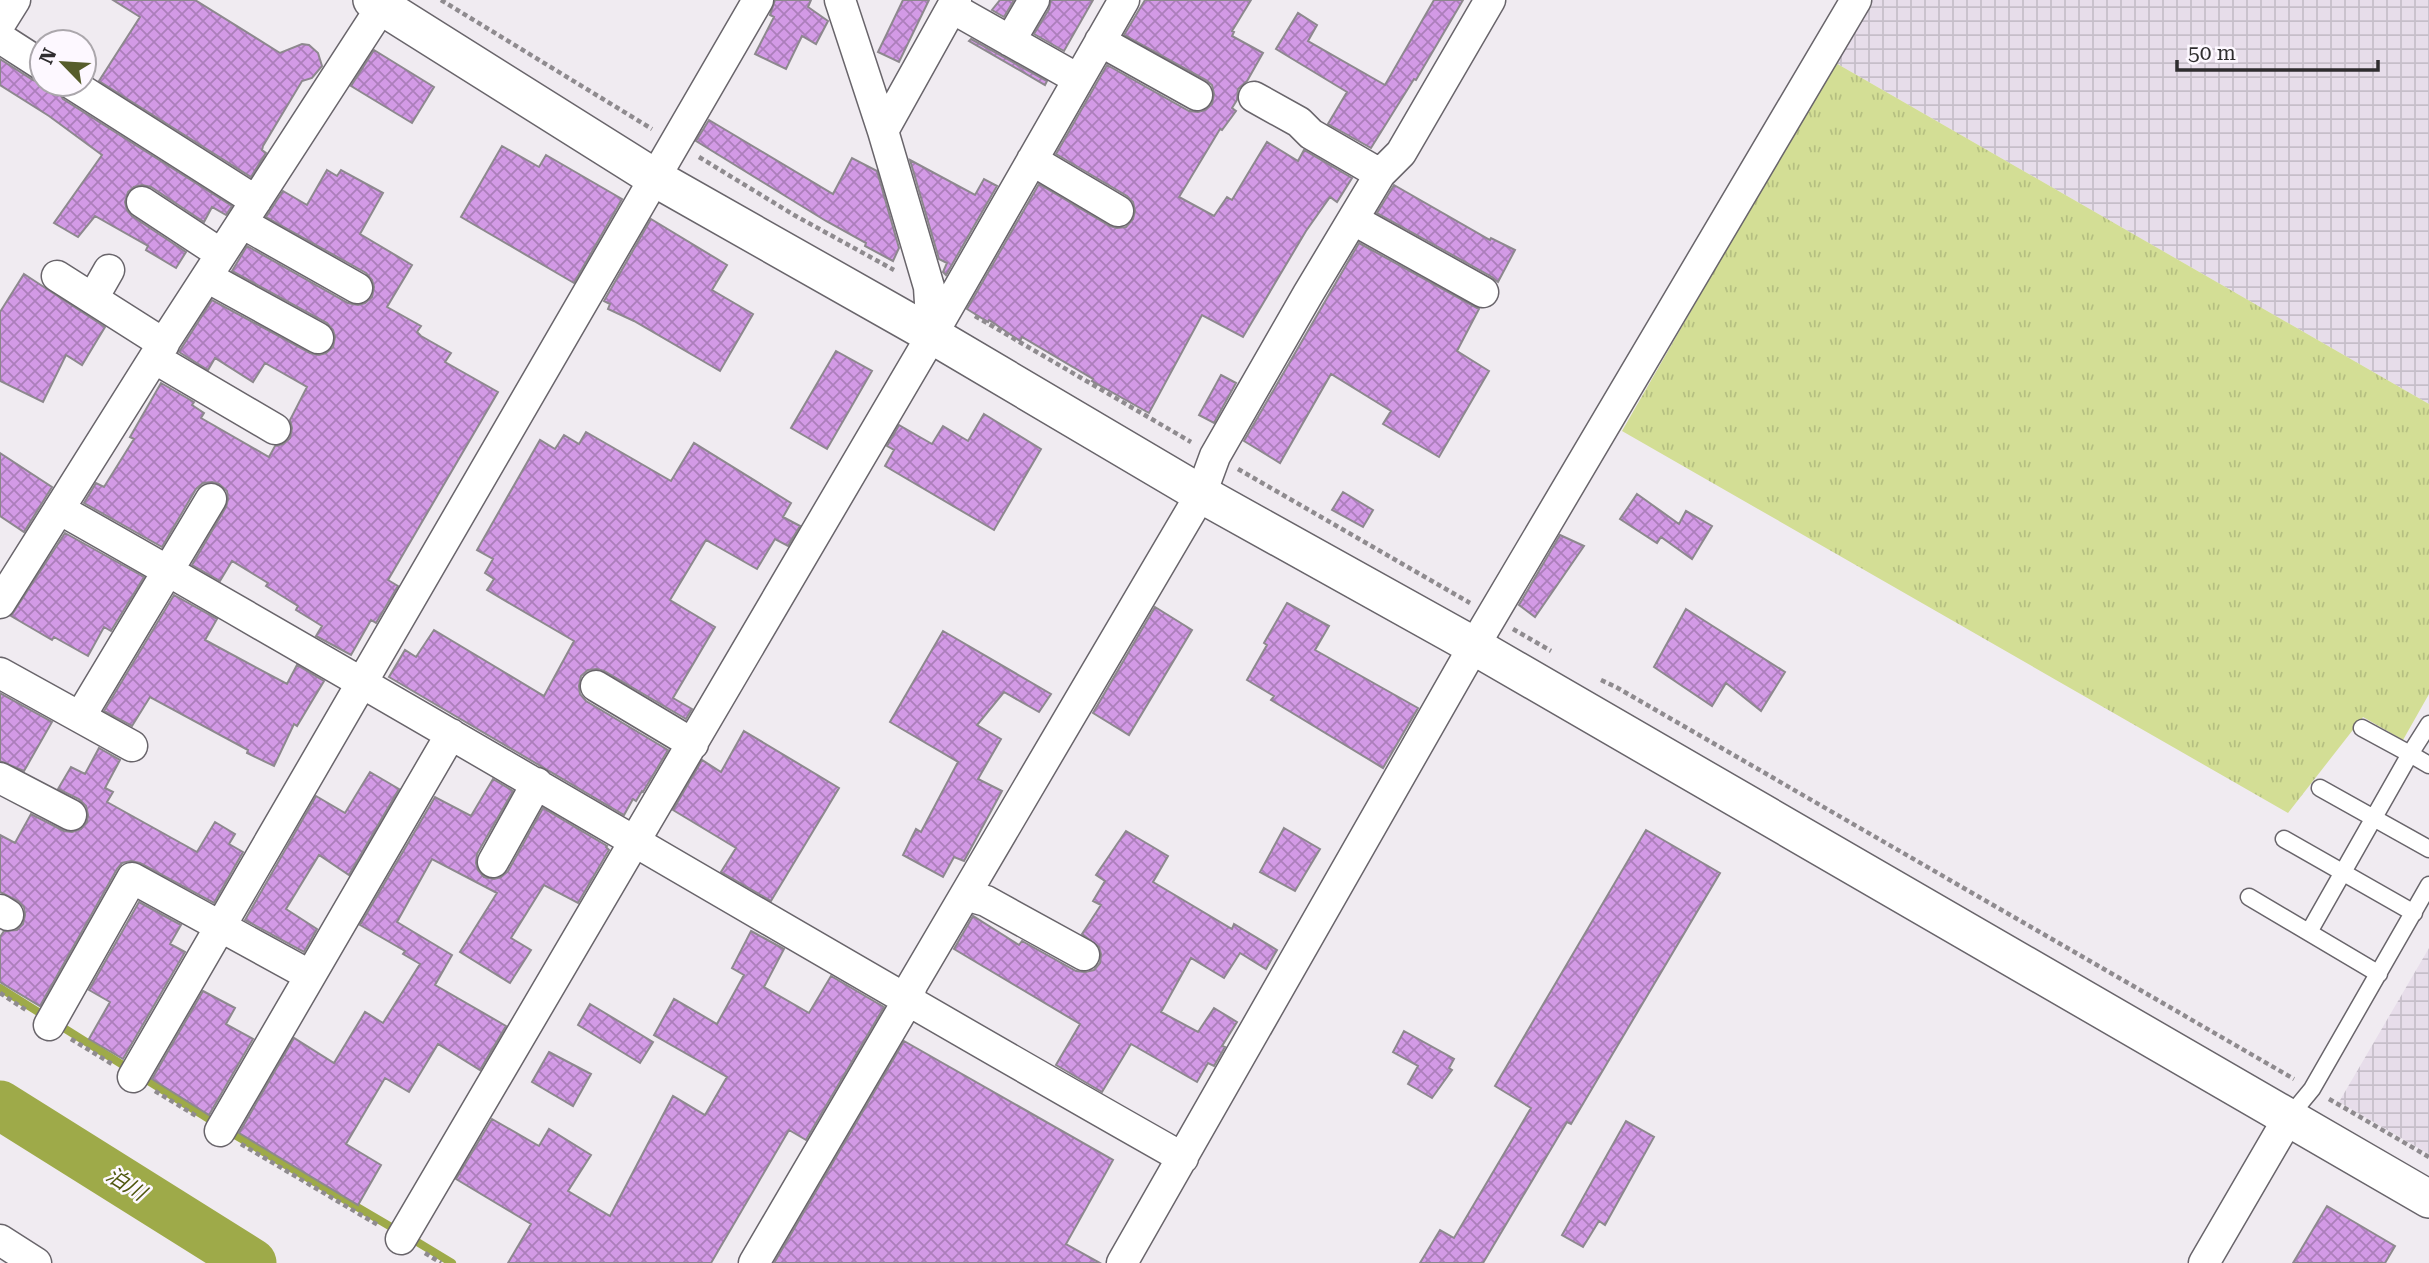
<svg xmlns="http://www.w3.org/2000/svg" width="2429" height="1263" font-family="'Roboto Serif','Noto Sans JP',serif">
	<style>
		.industrial { fill: url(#industrial-grid) }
		.grass { fill: url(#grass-tufts) }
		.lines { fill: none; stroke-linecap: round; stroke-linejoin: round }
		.stream { stroke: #9eaa49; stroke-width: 8 }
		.river { stroke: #9eaa49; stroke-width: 49 }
		.building { fill: url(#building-cross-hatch); stroke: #8d888e; stroke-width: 2 }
		.service-casing { stroke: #69656b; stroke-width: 19 }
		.minor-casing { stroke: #69656b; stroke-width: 33 }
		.tertiary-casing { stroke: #69656b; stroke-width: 40 }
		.path { stroke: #8f8b8f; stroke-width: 4.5; stroke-dasharray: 5 3.5; stroke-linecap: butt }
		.service { stroke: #fff; stroke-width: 16 }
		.minor { stroke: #fff; stroke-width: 30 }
		.tertiary { stroke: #fff; stroke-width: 37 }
		.labels { text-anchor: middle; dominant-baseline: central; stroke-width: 5; stroke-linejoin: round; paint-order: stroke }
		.water-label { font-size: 21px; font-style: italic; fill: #505810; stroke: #fdf8ff }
	</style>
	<defs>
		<pattern id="industrial-grid" width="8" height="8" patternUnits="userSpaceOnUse" patternTransform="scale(1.75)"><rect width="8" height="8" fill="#e7ddea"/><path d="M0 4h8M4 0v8" fill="none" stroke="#c6bec9"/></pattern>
		<pattern id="grass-tufts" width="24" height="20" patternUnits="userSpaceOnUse" patternTransform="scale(1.75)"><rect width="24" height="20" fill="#d3de95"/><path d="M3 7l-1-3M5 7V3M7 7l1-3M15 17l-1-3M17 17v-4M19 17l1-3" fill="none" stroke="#b5bf81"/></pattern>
		<pattern id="building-cross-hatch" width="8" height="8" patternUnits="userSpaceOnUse" patternTransform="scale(1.75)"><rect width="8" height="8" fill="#d39ae6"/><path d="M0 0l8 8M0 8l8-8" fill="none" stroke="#ac7ebb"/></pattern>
	</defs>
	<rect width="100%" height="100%" fill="#f0ebf1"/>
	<path class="industrial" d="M 1873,0 L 2429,0 L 2429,404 L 1834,62 Z
		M 2429,948 L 2429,1154 L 2339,1102 Z"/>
	<path class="grass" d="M 1834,62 L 2429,404 L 2429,694 L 2403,740 L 2363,717 L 2288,813 L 1622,431 Z"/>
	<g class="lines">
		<path class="stream" d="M 0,988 L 217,1124
			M 228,1131 L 398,1231
			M 409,1237 L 452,1263"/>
		<path class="river" d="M 0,1105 L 252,1263"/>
	</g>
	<path class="building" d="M 113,0 L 195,0 L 280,53 L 302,44 L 309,45 L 318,53 L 322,66 L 312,78 L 302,81 L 263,146 L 262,150 L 266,153 L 251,177 L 99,81 L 140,17 Z
		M 775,0 L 811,0 L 808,7 L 828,21 L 816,44 L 802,36 L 786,69 L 755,54 L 774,17 L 770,15 Z
		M 903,0 L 929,0 L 899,62 L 878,52 Z
		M 1000,0 L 1014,0 L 1004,17 L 992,10 Z
		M 1051,0 L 1093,0 L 1064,51 L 1034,34 L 1049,9 Z
		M 1145,0 L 1251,0 L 1232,31 L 1234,32 L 1232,36 L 1263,53 L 1247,81 L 1238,89 L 1237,100 L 1232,108 L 1236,111 L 1222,130 L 1220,129 L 1179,197 L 1214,216 L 1227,197 L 1232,200 L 1267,142 L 1298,161 L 1304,150 L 1352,178 L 1337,202 L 1330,197 L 1306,231 L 1243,337 L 1202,315 L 1149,413 L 1092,381 L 1093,379 L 1022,337 L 1020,341 L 989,320 L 988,322 L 967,309 L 1039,184 L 1110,226 L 1117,228 L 1126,227 L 1133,219 L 1135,211 L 1133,202 L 1127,196 L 1056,154 L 1107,65 L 1189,111 L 1198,112 L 1205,110 L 1212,104 L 1214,94 L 1212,85 L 1206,80 L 1124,35 Z
		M 1434,0 L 1463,0 L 1416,80 L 1414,79 L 1371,148 L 1328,124 L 1347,92 L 1276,49 L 1298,13 L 1317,25 L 1308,41 L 1385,85 Z
		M 971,39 L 1047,81 L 1045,85 L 969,41 Z
		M 374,50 L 434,87 L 412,123 L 351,86 Z
		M 0,59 L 33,80 L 55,87 L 63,99 L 232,206 L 226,215 L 212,207 L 204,222 L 151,187 L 142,185 L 134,187 L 128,192 L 125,202 L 127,210 L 132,216 L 186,252 L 176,268 L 146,250 L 148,246 L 95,216 L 78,237 L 54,223 L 102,155 L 49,116 L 0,85 Z
		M 709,120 L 833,194 L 852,158 L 877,171 L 899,248 L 893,261 L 865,246 L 866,243 L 826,221 L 696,141 Z
		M 502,146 L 539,167 L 546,155 L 622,199 L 574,283 L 461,217 Z
		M 910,160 L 975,195 L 984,179 L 997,186 L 946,275 L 943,272 L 947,263 L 939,259 Z
		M 327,170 L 337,176 L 341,170 L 383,193 L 360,234 L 412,265 L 387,307 L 421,326 L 417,332 L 421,336 L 451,353 L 445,362 L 498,392 L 388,580 L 398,586 L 376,623 L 371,620 L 351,655 L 316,636 L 322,626 L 296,610 L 298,606 L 266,586 L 268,583 L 232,561 L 220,581 L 192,565 L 226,507 L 228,499 L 227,491 L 219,484 L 212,482 L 203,483 L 196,489 L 162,547 L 84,503 L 96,483 L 104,487 L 134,439 L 130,437 L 161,383 L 194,402 L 192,405 L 204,413 L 201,418 L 269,457 L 275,446 L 283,444 L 290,438 L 292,428 L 290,420 L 307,387 L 265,363 L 253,382 L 215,358 L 208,370 L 179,352 L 212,300 L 310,353 L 319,355 L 326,353 L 333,347 L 335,337 L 333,330 L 327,323 L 232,271 L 247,246 L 348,303 L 358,305 L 365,303 L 372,297 L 374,287 L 372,280 L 366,273 L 266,217 L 283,191 L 307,205 Z
		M 1394,185 L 1490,240 L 1491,238 L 1515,250 L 1498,282 L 1492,277 L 1377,213 Z
		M 651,219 L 727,265 L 712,290 L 753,314 L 720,371 L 634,321 L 608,309 L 610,304 L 604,301 Z
		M 1359,243 L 1479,309 L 1457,351 L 1489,371 L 1439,457 L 1383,424 L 1391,411 L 1331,374 L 1280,463 L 1244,441 Z
		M 24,274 L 105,327 L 82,365 L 66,355 L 43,402 L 0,381 L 0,312 Z
		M 836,351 L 872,371 L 827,449 L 791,428 Z
		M 1221,375 L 1236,383 L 1214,423 L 1199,415 Z
		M 984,414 L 1041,449 L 994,530 L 885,466 L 894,450 L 887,446 L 899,425 L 932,444 L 943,426 L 968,441 Z
		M 586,432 L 671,481 L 694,443 L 791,503 L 783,517 L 800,526 L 788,546 L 775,539 L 757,569 L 706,540 L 670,600 L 715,627 L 673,698 L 692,709 L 686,719 L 604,671 L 597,669 L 588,670 L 581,676 L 579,686 L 580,694 L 586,701 L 668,750 L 643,792 L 642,791 L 636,801 L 633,799 L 624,815 L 389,677 L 405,650 L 416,657 L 434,630 L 544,696 L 574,641 L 487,590 L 494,579 L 485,573 L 493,559 L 477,550 L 540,440 L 555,449 L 564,435 L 579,444 Z
		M 0,453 L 52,487 L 24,532 L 0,516 Z
		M 1343,492 L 1373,510 L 1363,527 L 1332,510 Z
		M 1637,494 L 1679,524 L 1686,511 L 1712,526 L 1692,559 L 1661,537 L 1657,543 L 1620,519 Z
		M 65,533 L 144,577 L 111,631 L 104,627 L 88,656 L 54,637 L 52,640 L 11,616 Z
		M 1560,535 L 1584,546 L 1535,617 L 1519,605 Z
		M 174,595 L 217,619 L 205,640 L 287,684 L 297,665 L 324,681 L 297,726 L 294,724 L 274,766 L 247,753 L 248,750 L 150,697 L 132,726 L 104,711 Z
		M 1287,603 L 1329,626 L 1315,650 L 1418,708 L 1383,768 L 1271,700 L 1274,696 L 1247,680 L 1267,645 L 1264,643 Z
		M 1155,607 L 1192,630 L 1129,735 L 1093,713 Z
		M 1686,609 L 1785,672 L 1761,711 L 1726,683 L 1712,706 L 1654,667 Z
		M 943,631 L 1051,694 L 1039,712 L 1004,692 L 977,725 L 1001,739 L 978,779 L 1002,791 L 964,861 L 954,857 L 943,877 L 903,855 L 916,829 L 921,832 L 958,762 L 890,722 Z
		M 0,693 L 52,722 L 24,771 L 0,761 Z
		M 744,731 L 839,788 L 771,901 L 721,872 L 736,848 L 673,810 L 702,760 L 721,772 Z
		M 99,748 L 120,760 L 105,788 L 113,792 L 107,802 L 197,852 L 215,822 L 235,834 L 229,844 L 243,852 L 214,903 L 140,863 L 131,861 L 122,863 L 117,869 L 40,1006 L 0,982 L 0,937 L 4,931 L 17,930 L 23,924 L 25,915 L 24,907 L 18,901 L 0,892 L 0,835 L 15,843 L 31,814 L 64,831 L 72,832 L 81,829 L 87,822 L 88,815 L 86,806 L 79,799 L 58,789 L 71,767 L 85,774 Z
		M 370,772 L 399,789 L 349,875 L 319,855 L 286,909 L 317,929 L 304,952 L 245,920 L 316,796 L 345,813 Z
		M 493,779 L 513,791 L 477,854 L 476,863 L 478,870 L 484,877 L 494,879 L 501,877 L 508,871 L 543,808 L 607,846 L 606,847 L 609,850 L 578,903 L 544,885 L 511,938 L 531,950 L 510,983 L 460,952 L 497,893 L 432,859 L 397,922 L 452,955 L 435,985 L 506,1026 L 480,1070 L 438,1044 L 409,1092 L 385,1078 L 346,1144 L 381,1165 L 358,1205 L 239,1133 L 294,1038 L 334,1063 L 365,1012 L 383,1023 L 420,964 L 403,954 L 405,951 L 360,925 L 435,797 L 471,816 Z
		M 1284,828 L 1320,849 L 1295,891 L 1260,872 Z
		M 1646,830 L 1720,873 L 1571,1124 L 1567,1122 L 1483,1263 L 1420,1263 L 1440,1230 L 1454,1238 L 1531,1108 L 1495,1086 Z
		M 1126,831 L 1168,856 L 1153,882 L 1232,929 L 1234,924 L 1277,950 L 1266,969 L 1240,953 L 1224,978 L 1191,958 L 1161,1012 L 1198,1032 L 1214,1008 L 1237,1022 L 1222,1046 L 1225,1047 L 1214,1066 L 1208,1063 L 1197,1082 L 1131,1044 L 1102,1092 L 1056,1065 L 1080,1024 L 954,949 L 973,916 L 1019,945 L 1022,941 L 1076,971 L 1085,972 L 1094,970 L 1100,963 L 1101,954 L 1099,947 L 1082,934 L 1101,905 L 1093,901 L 1105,881 L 1096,875 Z
		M 139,902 L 181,925 L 170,944 L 185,952 L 123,1059 L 89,1039 L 110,1002 L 89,990 Z
		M 751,931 L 784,949 L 764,987 L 809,1013 L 831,976 L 884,1007 L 806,1140 L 789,1130 L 711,1263 L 508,1263 L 531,1224 L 456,1179 L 492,1119 L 539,1146 L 549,1129 L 591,1155 L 568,1191 L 610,1216 L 673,1096 L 705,1115 L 727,1077 L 654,1035 L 674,999 L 717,1024 L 744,975 L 732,968 Z
		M 203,991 L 235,1008 L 226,1024 L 253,1039 L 209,1115 L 152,1079 Z
		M 590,1004 L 653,1042 L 640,1063 L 578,1025 Z
		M 1404,1031 L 1454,1059 L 1449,1068 L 1452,1070 L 1432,1098 L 1408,1084 L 1418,1066 L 1393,1052 Z
		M 904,1041 L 1113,1160 L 1066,1244 L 1100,1263 L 774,1263 Z
		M 549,1052 L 591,1074 L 573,1106 L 532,1082 Z
		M 1626,1121 L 1654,1137 L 1605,1225 L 1599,1221 L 1583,1247 L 1562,1235 Z
		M 2327,1206 L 2395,1246 L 2385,1263 L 2293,1263 Z"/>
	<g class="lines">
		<g class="service-casing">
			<path id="service" d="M 2362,728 L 2410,754 L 2429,724
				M 2320,788 L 2429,849
				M 2284,839 L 2414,913
				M 2249,897 L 2379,974
				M 2309,932 L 2410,754 L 2429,765
				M 2289,1117 L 2312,1089 L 2429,885"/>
		</g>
		<g class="minor-casing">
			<path id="minor" d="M 840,0 L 883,131 L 929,287 L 932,335
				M 952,8 L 1078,79
				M 0,24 L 15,0
				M 0,38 L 42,65
				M 1010,41 L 1034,0
				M 1100,41 L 1197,95
				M 72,84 L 256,201
				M 1254,97 L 1299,122 L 1311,134 L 1380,174
				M 883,131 L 956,0
				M 1032,160 L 1118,211
				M 142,202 L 221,254
				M 1354,220 L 1483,292
				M 242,223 L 357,288
				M 57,276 L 164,344
				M 207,277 L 318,338
				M 93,298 L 109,270
				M 154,358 L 275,429
				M 59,509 C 436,722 806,945 1183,1158
				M 0,603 L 154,358 L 386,0
				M 0,673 L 132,746
				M 596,686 L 693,744
				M 80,717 L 211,499
				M 0,778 L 71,815
				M 493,862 L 537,783
				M 965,895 L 986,901 L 1084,955
				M 0,910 L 8,915
				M 49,1025 L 132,878 L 309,975
				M 133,1077 L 758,0
				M 220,1131 L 451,734
				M 401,1239 L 932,335 L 1124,0
				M 0,1240 L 36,1263
				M 754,1263 L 907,1002 L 912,985 L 1201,494 L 1215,456 L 1308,294 L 1380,174 L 1401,153 L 1490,0
				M 1122,1263 L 1474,646 L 1856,0
				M 2204,1263 L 2289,1117"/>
		</g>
		<g class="tertiary-casing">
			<path id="tertiary" d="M 372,0 L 655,178 L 932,335 L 1201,494 L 1474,646 L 2429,1199"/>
		</g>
		<path class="path" d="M 441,0 L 652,129
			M 699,157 L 794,215 L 894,270
			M 975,316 L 1191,442
			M 1238,469 L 1470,603
			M 1513,629 L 1551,651
			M 1601,680 L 1616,687 L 2294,1079
			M 0,993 L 26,1010
			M 71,1039 L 112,1064
			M 155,1091 L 198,1117
			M 2329,1099 L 2429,1157
			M 241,1144 L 378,1225
			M 425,1253 L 441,1263"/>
		<use href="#service" class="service"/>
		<use href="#minor" class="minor"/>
		<use href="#tertiary" class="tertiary"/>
	</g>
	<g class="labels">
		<g class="water-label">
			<text transform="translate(126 1184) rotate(32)">泊川</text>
		</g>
	</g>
	<g transform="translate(63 63) rotate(295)"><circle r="33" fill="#fdf8ff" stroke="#aba7ac" stroke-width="2"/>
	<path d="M0-5L12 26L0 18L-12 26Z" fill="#565d2b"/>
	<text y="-10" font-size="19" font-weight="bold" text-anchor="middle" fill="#2f2d2f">N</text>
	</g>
	<path d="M2177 60v10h201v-10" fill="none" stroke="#2f2d2f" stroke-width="3.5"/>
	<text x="2188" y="60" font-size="21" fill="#2f2d2f" stroke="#fdf8ff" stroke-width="5" paint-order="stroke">50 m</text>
</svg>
